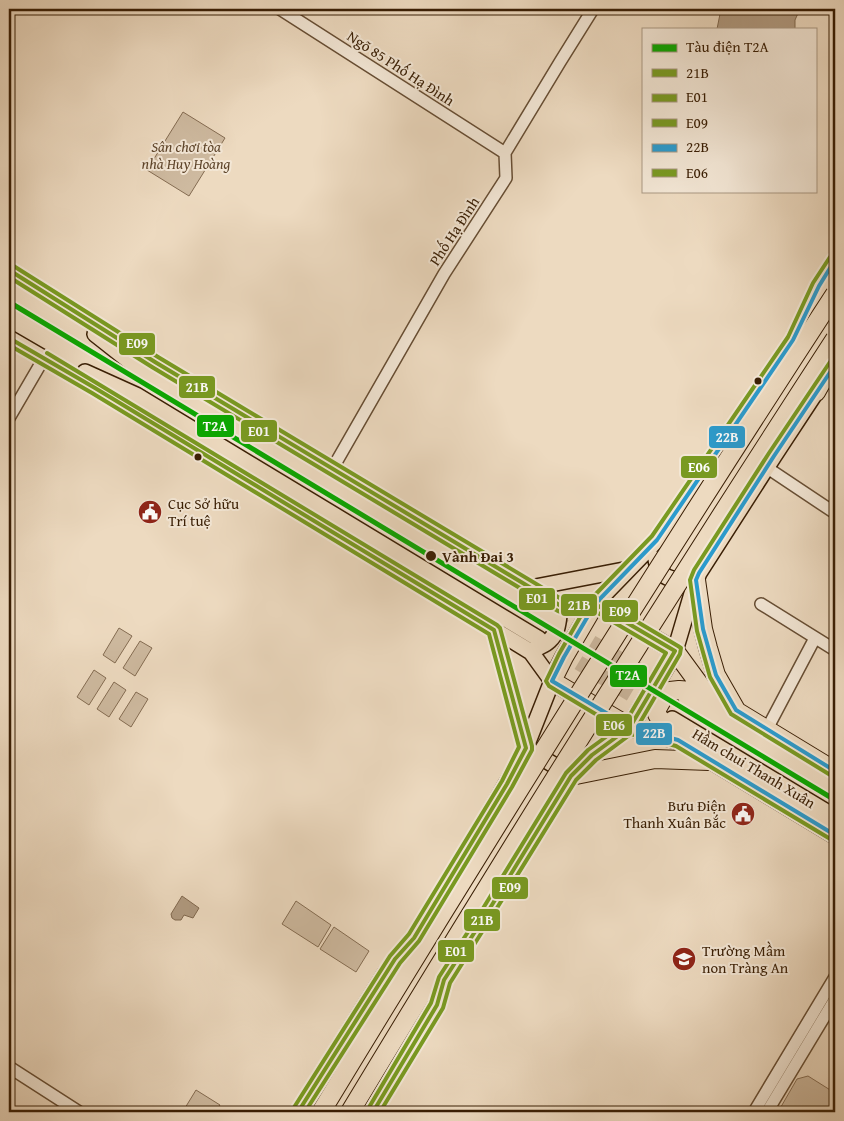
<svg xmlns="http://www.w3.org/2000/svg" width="844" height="1121" font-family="'Gentium Book Plus',serif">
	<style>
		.green { fill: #cebaa0; stroke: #846c52 }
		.water { fill: #b09a80; stroke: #80684e }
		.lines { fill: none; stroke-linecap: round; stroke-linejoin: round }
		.major-tunnel { stroke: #c9b49a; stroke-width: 15; stroke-dasharray: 15 8; stroke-linecap: butt }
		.minor-casing { stroke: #664d33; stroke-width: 14 }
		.major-casing { stroke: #391e04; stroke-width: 18 }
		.highway-casing { stroke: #391e04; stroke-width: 20 }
		.minor { stroke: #f3e7d6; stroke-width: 11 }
		.major { stroke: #eddac0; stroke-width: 15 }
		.highway { stroke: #eddac0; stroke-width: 18 }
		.highway-bridge-casing { stroke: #391e04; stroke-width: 20; stroke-linecap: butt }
		.highway-bridge { stroke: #eddac0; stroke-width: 18 }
		.bus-1-casing { stroke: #f3e7d6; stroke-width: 8 }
		.bus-2-casing { stroke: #f3e7d6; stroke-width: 8 }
		.bus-3-casing { stroke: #f3e7d6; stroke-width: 8 }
		.bus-4-casing { stroke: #f3e7d6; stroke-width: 8 }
		.bus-5-casing { stroke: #f3e7d6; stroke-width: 8 }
		.bus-1 { stroke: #799a21; stroke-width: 4 }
		.bus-2 { stroke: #799a21; stroke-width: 4 }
		.bus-3 { stroke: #799a21; stroke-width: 4 }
		.bus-4 { stroke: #2b9bcd; stroke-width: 4 }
		.bus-5 { stroke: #799a21; stroke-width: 4 }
		.metro-1-casing { stroke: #f3e7d6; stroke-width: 9 }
		.metro-1 { stroke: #09a801; stroke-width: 5 }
		.bus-dot { fill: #391e04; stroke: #f3e7d6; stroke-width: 2 }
		.labels { text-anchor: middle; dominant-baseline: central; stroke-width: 4; stroke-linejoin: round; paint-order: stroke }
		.street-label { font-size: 15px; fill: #391e04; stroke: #f3e7d6 }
		.park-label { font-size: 15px; font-style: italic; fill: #5e452b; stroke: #f3e7d6 }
		.poi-label { font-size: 15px; fill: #391e04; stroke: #f3e7d6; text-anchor: start }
		.stop-label { font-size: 15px; font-weight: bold; fill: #391e04; stroke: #f3e7d6; text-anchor: start }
		.line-badge { stroke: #f3e7d6; stroke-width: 2 }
		.badge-label { font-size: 14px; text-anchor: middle; font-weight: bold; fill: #fff }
	</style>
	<rect width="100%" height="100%" fill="#eddac0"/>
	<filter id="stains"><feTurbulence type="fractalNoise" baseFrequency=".004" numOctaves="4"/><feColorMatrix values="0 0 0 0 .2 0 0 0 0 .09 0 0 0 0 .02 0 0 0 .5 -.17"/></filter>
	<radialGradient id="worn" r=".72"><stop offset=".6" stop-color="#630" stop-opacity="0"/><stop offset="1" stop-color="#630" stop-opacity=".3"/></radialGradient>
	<path class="green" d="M 183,112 L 225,138 L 189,196 L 147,170 Z
		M 119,628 L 132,636 L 115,663 L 103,655 Z
		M 140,641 L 152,648 L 135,676 L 123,668 Z
		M 94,670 L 106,678 L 89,705 L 77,697 Z
		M 114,682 L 126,690 L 109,717 L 97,709 Z
		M 136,692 L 148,699 L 131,727 L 119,719 Z
		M 296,901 L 331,925 L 318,947 L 282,924 Z
		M 334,927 L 369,951 L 356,972 L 320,949 Z
		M 808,1076 L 835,1093 L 835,1112 L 778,1112 L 797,1079 Z
		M 196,1090 L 220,1105 L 215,1112 L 191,1112 L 185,1108 Z"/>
	<path class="water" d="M 721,9 L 800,9 L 795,20 L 795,29 L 717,29 Z
		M 182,896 L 199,908 L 193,918 L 184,915 L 181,920 L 175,920 L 172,918 L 171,914 Z"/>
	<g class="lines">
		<path class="major-tunnel" d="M 552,619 L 667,687
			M 539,639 L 654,708"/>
		<g class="minor-casing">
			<path id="minor" d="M 280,9 L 505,153
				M 9,418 L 44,358
				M 766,467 L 835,513
				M 333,470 L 334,466 L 444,274 L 506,178 L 505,153 L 560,62 L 593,9
				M 761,604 L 835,650
				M 767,729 L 815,638
				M 9,1067 L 79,1112
				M 754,1112 L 835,977
				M 767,1112 L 835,999"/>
		</g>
		<g class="major-casing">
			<path id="major" d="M 9,270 L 155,362 L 561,606 L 595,604 L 657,540 L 793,340 L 819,286 L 835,260
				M 95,334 L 147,375 L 552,619
				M 9,338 L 95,388 L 531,652 L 552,681 L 522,757 L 474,839 L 414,938 L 407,946
				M 85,372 L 136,395 L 539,639
				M 656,559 C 658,578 674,583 690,577
				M 530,588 L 629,569
				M 494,630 L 526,748 L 570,775
				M 532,651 C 537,647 544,646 549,641 C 559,632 558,620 560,608
				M 675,651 L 696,580 L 699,573 L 774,456 L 822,383
				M 686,698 L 835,789
				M 672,719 L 835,817
				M 298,1112 L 386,972
				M 373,1112 L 437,1005 L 444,980 L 487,913 L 571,776 L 592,755 L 630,727"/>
		</g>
		<g class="highway-casing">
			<path id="highway" d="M 796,335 L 835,279
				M 816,392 L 835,358
				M 696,580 L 703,629 L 708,648 L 716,675 L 736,710
				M 630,727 L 675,651
				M 678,740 L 661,721 L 657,714 L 657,709 L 665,695 L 670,691 L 679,690 L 705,692
				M 835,771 L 705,692 L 675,651 L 595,604 L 564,657 L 552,681 L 630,727 L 678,740 L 835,835
				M 571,776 L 655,759 L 709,761
				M 418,1016 L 429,998 L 444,980
				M 311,1112 L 399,967 L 414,938"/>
		</g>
		<use href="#minor" class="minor"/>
		<use href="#major" class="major"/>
		<use href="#highway" class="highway"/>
		<g class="highway-bridge-casing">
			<path id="highway-bridge" d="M 321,1112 C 488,837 659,564 835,294
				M 350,1112 C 507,852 669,594 835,339"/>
		</g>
		<use href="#highway-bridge" class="highway-bridge"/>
		<g class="bus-1-casing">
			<path id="bus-1" d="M 9,270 L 155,362 L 561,606 L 595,604 L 675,651 L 630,727 L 592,755 L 571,776 L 487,913 L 444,980 L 437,1005 L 373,1112
				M 9,338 L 95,388 L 494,630 L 526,748 L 507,784 L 414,938 L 395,959 L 298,1112"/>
		</g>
		<g class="bus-2-casing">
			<path id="bus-2" d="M 9,277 L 152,367 L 558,611 L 561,612 L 593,610 L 666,653 L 625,723 L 588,750 L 566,773 L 482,910 L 439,977 L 431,1003 L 368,1109
				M 9,345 L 92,393 L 489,634 L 519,747 L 502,781 L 409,934 L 390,956 L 293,1109"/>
		</g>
		<g class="bus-3-casing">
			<path id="bus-3" d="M 12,265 L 158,357 L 563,600 L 597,598 L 678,646 L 681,648 L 680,654 L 635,731 L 596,760 L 576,780 L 492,916 L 450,983 L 443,1008 L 380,1112
				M 47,353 L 497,625 L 500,628 L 532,746 L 532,750 L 512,787 L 419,941 L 400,963 L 305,1112"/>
		</g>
		<g class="bus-4-casing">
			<path id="bus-4" d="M 835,260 L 819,286 L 793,340 L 657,540 L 595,604 L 564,657 L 552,681 L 630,727 L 678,740 L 835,835
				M 835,365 L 774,456 L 699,573 L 696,580 L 703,629 L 716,675 L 736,710 L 835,771"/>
		</g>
		<g class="bus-5-casing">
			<path id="bus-5" d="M 830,257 L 813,283 L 788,337 L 652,536 L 590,600 L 559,654 L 546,681 L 549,686 L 627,733 L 676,746 L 832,840
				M 830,362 L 769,453 L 694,570 L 690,580 L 697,631 L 710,677 L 731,714 L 832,776"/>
		</g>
		<use href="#bus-1" class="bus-1"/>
		<use href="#bus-2" class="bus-2"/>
		<use href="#bus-3" class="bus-3"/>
		<use href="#bus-4" class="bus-4"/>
		<use href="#bus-5" class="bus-5"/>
		<g class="metro-1-casing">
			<path id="metro-1" d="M 9,302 L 835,800"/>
		</g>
		<use href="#metro-1" class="metro-1"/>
	</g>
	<defs>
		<g id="civic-disc" transform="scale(1.25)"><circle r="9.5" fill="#8f2418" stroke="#f3e7d6"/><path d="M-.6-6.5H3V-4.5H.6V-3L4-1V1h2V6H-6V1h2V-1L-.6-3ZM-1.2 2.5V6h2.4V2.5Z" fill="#fff"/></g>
		<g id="school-disc" transform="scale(1.25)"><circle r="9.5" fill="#8f2418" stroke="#f3e7d6"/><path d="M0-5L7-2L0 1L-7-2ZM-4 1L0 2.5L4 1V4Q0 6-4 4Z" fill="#fff"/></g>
	</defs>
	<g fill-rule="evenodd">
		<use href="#civic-disc" x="150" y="512"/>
		<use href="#civic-disc" x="743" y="814"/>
		<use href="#school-disc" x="684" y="959"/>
	</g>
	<g class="bus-dot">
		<circle cx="758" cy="381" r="4.5"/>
		<circle cx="198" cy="457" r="4.5"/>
		<circle cx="431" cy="556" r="6"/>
	</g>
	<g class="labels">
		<g class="street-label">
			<text transform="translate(401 68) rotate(33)">Ngõ 85 Phố Hạ Đình</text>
			<text transform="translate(454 231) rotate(-57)">Phố Hạ Đình</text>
			<text transform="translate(754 768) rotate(31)">Hầm chui Thanh Xuân</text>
		</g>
		<g class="park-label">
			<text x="186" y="146">Sân chơi tòa<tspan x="186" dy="17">nhà Huy Hoàng</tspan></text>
		</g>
		<g class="poi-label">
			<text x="168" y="503">Cục Sở hữu<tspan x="168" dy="17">Trí tuệ</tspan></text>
			<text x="726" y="805" text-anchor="end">Bưu Điện<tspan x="726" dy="17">Thanh Xuân Bắc</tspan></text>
			<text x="702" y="950">Trường Mầm<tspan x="702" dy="17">non Tràng An</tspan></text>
		</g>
		<g class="stop-label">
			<text x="442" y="556">Vành Đai 3</text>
		</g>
	</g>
	<g class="line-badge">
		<rect x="118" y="332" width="38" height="24" rx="5" fill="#799a21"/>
		<rect x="178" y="375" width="38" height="24" rx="5" fill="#799a21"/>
		<rect x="196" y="414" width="39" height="24" rx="5" fill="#09a801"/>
		<rect x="240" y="419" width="38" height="24" rx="5" fill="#799a21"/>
		<rect x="708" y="425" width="38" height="24" rx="5" fill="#2b9bcd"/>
		<rect x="680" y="455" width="38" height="24" rx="5" fill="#799a21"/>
		<rect x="518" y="587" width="38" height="24" rx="5" fill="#799a21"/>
		<rect x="560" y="593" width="38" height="24" rx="5" fill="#799a21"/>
		<rect x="601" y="599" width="38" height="24" rx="5" fill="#799a21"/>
		<rect x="609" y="664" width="39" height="24" rx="5" fill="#09a801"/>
		<rect x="595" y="713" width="38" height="24" rx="5" fill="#799a21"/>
		<rect x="635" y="722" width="38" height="24" rx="5" fill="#2b9bcd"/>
		<rect x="491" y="876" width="38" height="24" rx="5" fill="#799a21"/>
		<rect x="463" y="908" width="38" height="24" rx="5" fill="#799a21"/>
		<rect x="437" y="939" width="38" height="24" rx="5" fill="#799a21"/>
	</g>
	<g class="badge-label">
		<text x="137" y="348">E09</text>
		<text x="197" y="392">21B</text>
		<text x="215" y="431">T2A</text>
		<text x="259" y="436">E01</text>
		<text x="727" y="442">22B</text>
		<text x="699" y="472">E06</text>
		<text x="537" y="603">E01</text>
		<text x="579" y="610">21B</text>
		<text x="620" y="616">E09</text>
		<text x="628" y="680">T2A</text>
		<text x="614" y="730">E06</text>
		<text x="654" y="738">22B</text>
		<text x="510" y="892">E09</text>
		<text x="482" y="925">21B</text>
		<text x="456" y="956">E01</text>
	</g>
	<rect width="844" height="1121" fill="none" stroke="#eddac0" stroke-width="30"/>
	<rect x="10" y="10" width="824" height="1101" fill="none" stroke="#391e04" stroke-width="2.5"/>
	<rect x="15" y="15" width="814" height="1091" fill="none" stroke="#391e04"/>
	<rect x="642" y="28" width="175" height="165" fill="#f3e7d6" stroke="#a99782"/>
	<rect x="652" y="44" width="25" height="8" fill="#09a801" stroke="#a99782"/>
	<text x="686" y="52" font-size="15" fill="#391e04">Tàu điện T2A</text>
	<rect x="652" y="69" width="25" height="8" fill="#799a21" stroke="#a99782"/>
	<text x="686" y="78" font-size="15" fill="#391e04">21B</text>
	<rect x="652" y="94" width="25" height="8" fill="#799a21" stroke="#a99782"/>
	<text x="686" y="102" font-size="15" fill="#391e04">E01</text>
	<rect x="652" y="119" width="25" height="8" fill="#799a21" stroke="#a99782"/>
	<text x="686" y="128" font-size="15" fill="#391e04">E09</text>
	<rect x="652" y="144" width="25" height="8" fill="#2b9bcd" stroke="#a99782"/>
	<text x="686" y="152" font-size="15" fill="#391e04">22B</text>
	<rect x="652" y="169" width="25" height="8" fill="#799a21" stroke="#a99782"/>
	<text x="686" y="178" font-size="15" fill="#391e04">E06</text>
	<rect width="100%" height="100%" filter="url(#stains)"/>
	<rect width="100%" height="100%" fill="url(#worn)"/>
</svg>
